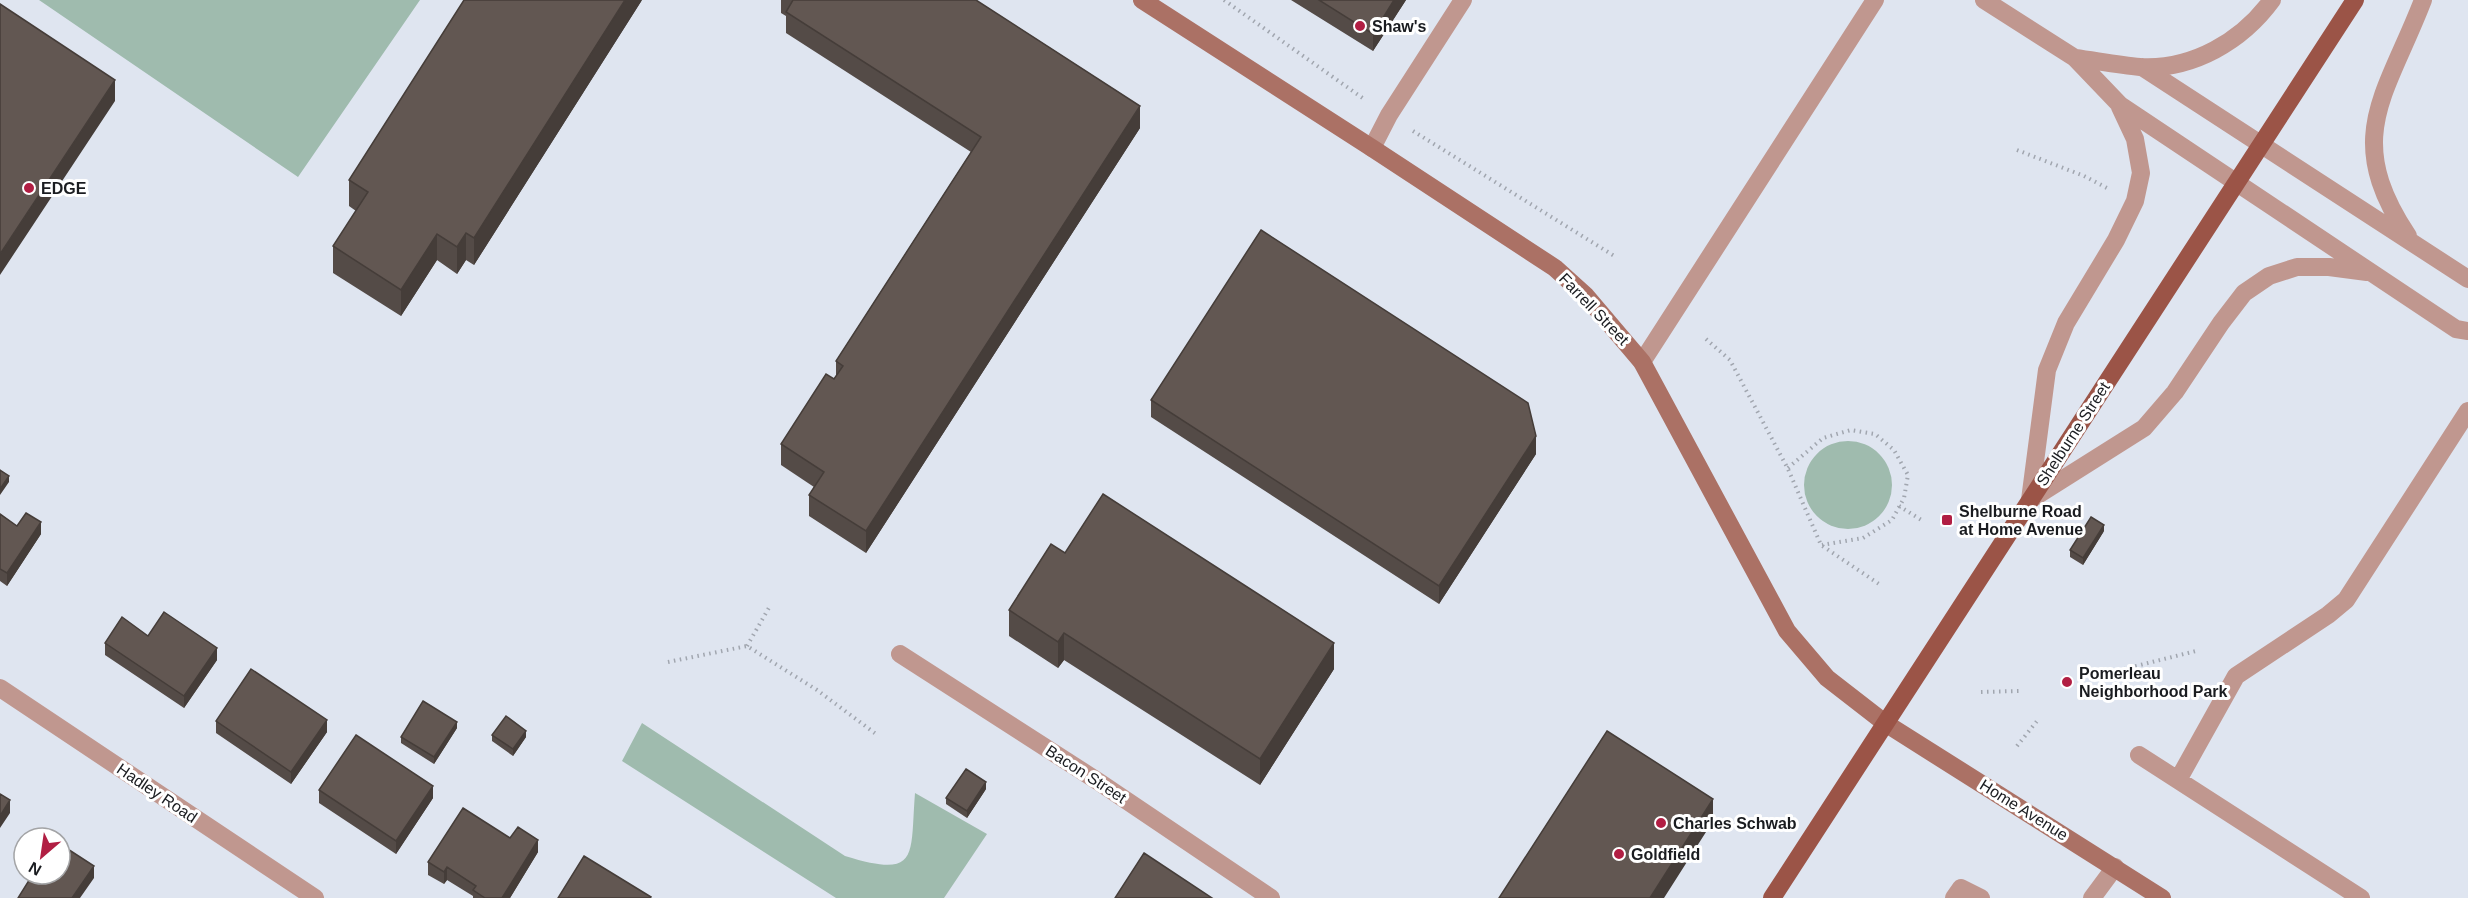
<svg xmlns="http://www.w3.org/2000/svg" width="2468" height="898" font-family="Helvetica,sans-serif">
	<style>
		.green { fill: #9fbbae }
		.lines { fill: none; stroke-linecap: round; stroke-linejoin: round }
		.path { stroke: #a1a6af; stroke-width: 4; stroke-dasharray: 1.5 4.5; stroke-linecap: butt }
		.lane { stroke: #c0978f; stroke-width: 18 }
		.street { stroke: #c0978f; stroke-width: 18 }
		.secondary { stroke: #ab7165; stroke-width: 18 }
		.primary { stroke: #9b5447; stroke-width: 18 }
		.wall { fill: #544b47 }
		.shaded-wall { fill: #453d39 }
		.building { fill: #625752; stroke: #453d39; stroke-width: 1.5 }
		.poi-dot { fill: #b11e43; stroke: #fff; stroke-width: 2 }
		.labels { text-anchor: middle; dominant-baseline: central; stroke-width: 6; stroke-linejoin: round; paint-order: stroke }
		.poi-label { font-size: 16px; font-weight: bold; fill: #1a1c20; stroke: #fff; text-anchor: start }
		.street-label { font-size: 16px; fill: #1a1c20; stroke: #fff }
	</style>
	<rect width="100%" height="100%" fill="#dfe5f0"/>
	<path class="green" d="M 39,0 L 420,0 L 298,177 Z
		M1804 485a44 44 0 1 1 88 0a44 44 0 1 1-88 0Z
		M 642,723 L 845,856 C 920,879 910,857 915,793 L 987,834 L 944,898 L 836,898 L 622,761 Z"/>
	<g class="lines">
		<path class="path" d="M 1224,0 L 1364,99
			M 1413,131 L 1616,257
			M 2017,150 L 2084,176 L 2107,188
			M 1706,339 L 1730,360 L 1788,469 L 1821,545 L 1882,586
			M 1788,468 L 1823,438 L 1851,430 L 1875,434 L 1894,450 L 1908,475 L 1904,498 L 1892,520 L 1863,538 L 1822,545
			M 1899,506 L 1923,521
			M 747,646 L 770,606
			M 668,662 L 747,646 L 817,690 L 876,734
			M 2112,672 L 2196,651
			M 1981,692 L 2019,691
			M 2017,746 L 2037,721"/>
		<path class="lane" d="M 1984,0 L 2075,58 L 2120,105 L 2456,329 L 2468,331
			M 2075,58 C 2097,61 2119,65 2140,67 C 2193,70 2242,41 2272,0
			M 2142,67 L 2468,279
			M 1372,148 L 1389,115 L 1463,0
			M 2408,236 C 2342,137 2386,96 2423,0
			M 1642,362 L 1875,0
			M 2030,500 L 2144,428 L 2175,392 L 2221,323 L 2244,293 L 2269,276 L 2297,267 L 2329,267 L 2367,272
			M 2030,500 L 2047,370 L 2066,323 L 2116,240 L 2135,201 L 2141,173 L 2135,139 L 2120,107
			M 2139,755 L 2361,898
			M 2178,780 L 2236,676 L 2328,615 L 2346,600 L 2468,411
			M 1954,898 L 1961,888 L 1981,898
			M 2092,898 L 2115,867"/>
		<path class="street" d="M 900,654 L 1099,782 L 1271,898
			M 0,688 L 315,898"/>
		<path class="secondary" d="M 1142,0 L 1372,148 L 1555,268 L 1586,296 L 1642,362 L 1787,631 L 1827,678 L 1885,723 L 2162,898"/>
		<path class="primary" d="M 1772,898 L 2355,0"/>
	</g>
	<path class="wall" d="M 642,0 L 474,265 L 466,260 L 457,274 L 437,260 L 401,316 L 333,273 L 333,246 L 356,211 L 349,206 L 349,180 Z
		M 781,0 L 976,0 L 1140,128 L 866,553 L 809,516 L 809,495 L 814,487 L 781,465 L 781,444 L 836,376 L 836,361 L 971,152 L 786,33 L 786,16 L 781,13 Z
		M 1291,0 L 1406,0 L 1373,51 Z
		M 1151,400 L 1536,454 L 1439,604 L 1151,417 Z
		M 0,514 L 17,526 L 41,534 L 7,586 L 0,581 Z
		M 2104,531 L 2083,565 L 2070,557 L 2070,550 Z
		M 1065,553 L 1334,669 L 1260,785 L 1064,660 L 1058,668 L 1009,636 L 1009,610 Z
		M 148,636 L 217,660 L 184,708 L 105,655 L 105,643 Z
		M 216,721 L 327,732 L 291,784 L 216,733 Z
		M 457,728 L 434,764 L 401,743 L 401,737 Z
		M 492,735 L 526,737 L 513,756 L 492,741 Z
		M 986,789 L 967,818 L 946,804 L 946,798 Z
		M 319,790 L 433,798 L 396,854 L 319,803 Z
		M 510,838 L 538,852 L 510,898 L 473,898 L 473,896 L 447,880 L 444,884 L 428,875 L 428,862 Z"/>
	<path class="shaded-wall" d="M 625,0 L 642,0 L 474,265 L 474,238 Z
		M 1394,0 L 1406,0 L 1373,51 L 1373,34 Z
		M 115,80 L 115,101 L 0,275 L 0,254 Z
		M 1140,106 L 1140,128 L 866,553 L 866,531 Z
		M 466,233 L 466,260 L 457,274 L 457,247 Z
		M 437,234 L 437,260 L 401,316 L 401,290 Z
		M 1536,436 L 1536,454 L 1439,604 L 1439,586 Z
		M 9,476 L 9,482 L 0,495 L 0,489 Z
		M 41,522 L 41,534 L 7,586 L 7,573 Z
		M 2104,525 L 2104,531 L 2083,565 L 2083,558 Z
		M 1064,633 L 1064,660 L 1058,668 L 1058,642 Z
		M 1334,643 L 1334,669 L 1260,785 L 1260,759 Z
		M 217,648 L 217,660 L 184,708 L 184,696 Z
		M 327,720 L 327,732 L 291,784 L 291,772 Z
		M 457,722 L 457,728 L 434,764 L 434,757 Z
		M 526,731 L 526,737 L 513,756 L 513,749 Z
		M 986,782 L 986,789 L 967,818 L 967,811 Z
		M 433,786 L 433,798 L 396,854 L 396,841 Z
		M 1713,799 L 1713,821 L 1664,898 L 1650,898 Z
		M 10,800 L 10,813 L 0,828 L 0,816 Z
		M 538,840 L 538,852 L 510,898 L 502,898 Z
		M 94,866 L 94,878 L 80,898 L 72,898 Z
		M 447,867 L 447,880 L 444,884 L 444,872 Z"/>
	<path class="building" d="M 464,0 L 625,0 L 474,238 L 466,233 L 457,247 L 437,234 L 401,290 L 333,246 L 368,192 L 349,180 Z
		M 793,0 L 976,0 L 1140,106 L 866,531 L 809,495 L 824,472 L 781,444 L 826,374 L 834,379 L 843,366 L 836,361 L 981,137 L 786,12 Z
		M 1319,0 L 1394,0 L 1373,34 Z
		M 0,4 L 115,80 L 0,254 Z
		M 1261,230 L 1528,403 L 1536,436 L 1439,586 L 1151,400 Z
		M 0,470 L 9,476 L 0,489 Z
		M 1103,494 L 1334,643 L 1260,759 L 1064,633 L 1058,642 L 1009,610 L 1051,544 L 1065,553 Z
		M 26,513 L 41,522 L 7,573 L 0,569 L 0,514 L 17,526 Z
		M 2091,517 L 2104,525 L 2083,558 L 2070,550 Z
		M 164,612 L 217,648 L 184,696 L 105,643 L 122,617 L 148,636 Z
		M 251,669 L 327,720 L 291,772 L 216,721 Z
		M 423,701 L 457,722 L 434,757 L 401,737 Z
		M 506,716 L 526,731 L 513,749 L 492,735 Z
		M 1607,731 L 1713,799 L 1650,898 L 1499,898 Z
		M 356,735 L 433,786 L 396,841 L 319,790 Z
		M 966,769 L 986,782 L 967,811 L 946,798 Z
		M 0,794 L 10,800 L 0,816 Z
		M 463,808 L 510,838 L 518,827 L 538,840 L 502,898 L 485,898 L 473,890 L 476,886 L 447,867 L 444,872 L 428,862 Z
		M 60,844 L 94,866 L 72,898 L 18,898 L 33,874 L 60,874 Z
		M 1144,853 L 1212,898 L 1115,898 Z
		M 584,856 L 651,897 L 650,898 L 558,898 Z"/>
	<g class="poi-dot">
		<circle cx="1360" cy="26" r="6"/>
		<circle cx="29" cy="188" r="6"/>
		<rect x="1941" y="514" width="12" height="12" rx="3"/>
		<circle cx="2067" cy="682" r="6"/>
		<circle cx="1661" cy="823" r="6"/>
		<circle cx="1619" cy="854" r="6"/>
	</g>
	<g class="labels">
		<g class="poi-label">
			<text x="1372" y="26">Shaw's</text>
			<text x="41" y="188">EDGE</text>
			<text x="1959" y="511">Shelburne Road<tspan x="1959" dy="18">at Home Avenue</tspan></text>
			<text x="2079" y="673">Pomerleau<tspan x="2079" dy="18">Neighborhood Park</tspan></text>
			<text x="1673" y="823">Charles Schwab</text>
			<text x="1631" y="854">Goldfield</text>
		</g>
		<g class="street-label">
			<text transform="translate(1594 309) rotate(46)">Farrell Street</text>
			<text transform="translate(2073 434) rotate(-57)">Shelburne Street</text>
			<text transform="translate(1086 774) rotate(33)">Bacon Street</text>
			<text transform="translate(157 793) rotate(34)">Hadley Road</text>
			<text transform="translate(2024 810) rotate(32)">Home Avenue</text>
		</g>
	</g>
	<g transform="translate(42 856) rotate(209)"><circle r="28" fill="#ffffff" stroke="#a3a4a6" stroke-width="1.5"/>
	<path d="M0-4.5L10 22L0 15L-10 22Z" fill="#b11e43"/>
	<text y="-9" font-size="16" font-weight="bold" text-anchor="middle" fill="#1a1c20">N</text>
	</g>
</svg>
